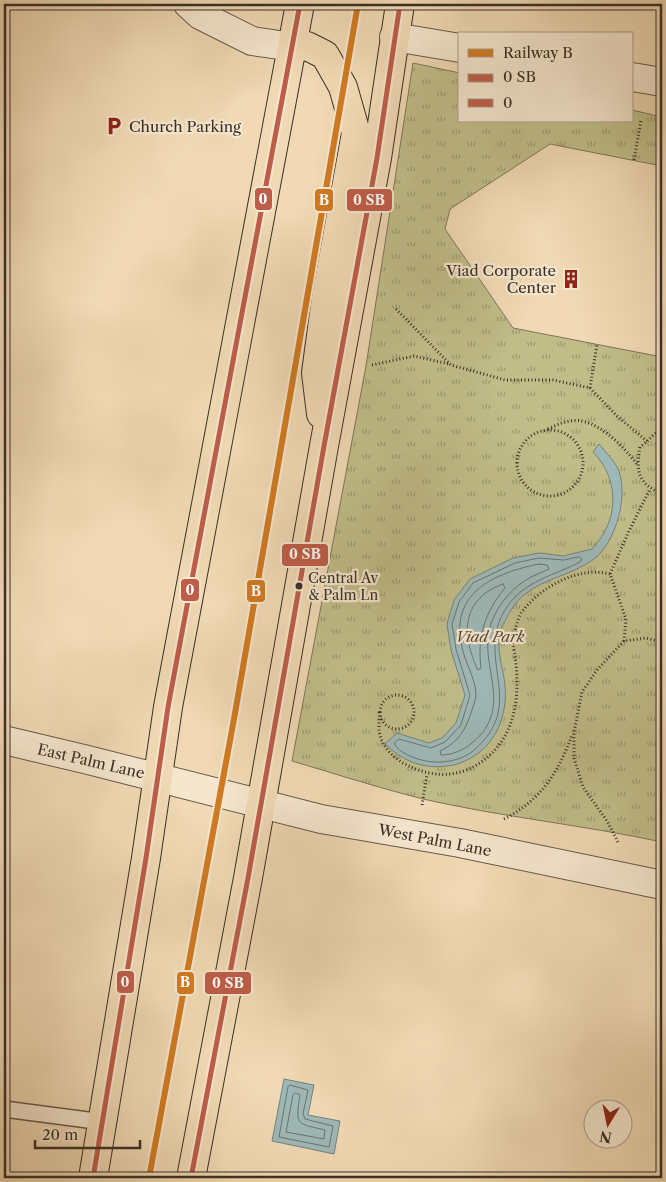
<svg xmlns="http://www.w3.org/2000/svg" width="666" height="1182" font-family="'Libre Caslon Text',serif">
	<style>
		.park { fill: url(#park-tufts); stroke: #7e7658 }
		.water { fill: #9eb8b7; stroke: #76827d }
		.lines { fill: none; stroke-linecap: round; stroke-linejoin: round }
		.shore { stroke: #6c746e; stroke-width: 1 }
		.lane-casing { stroke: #685a4a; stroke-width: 18 }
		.street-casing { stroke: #685a4a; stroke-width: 30 }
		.primary-casing { stroke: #3b3026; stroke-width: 30 }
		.path { stroke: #3b3026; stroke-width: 3; stroke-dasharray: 1 2.5; stroke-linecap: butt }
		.lane { stroke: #f5e6ce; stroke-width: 15 }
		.street { stroke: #f5e6ce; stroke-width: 28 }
		.primary { stroke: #f0d9b4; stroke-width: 28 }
		.bus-1-casing { stroke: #f5e6ce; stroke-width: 9 }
		.bus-2-casing { stroke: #f5e6ce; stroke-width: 9 }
		.bus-1 { stroke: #be5d49; stroke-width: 5 }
		.bus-2 { stroke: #be5d49; stroke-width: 5 }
		.rail-1-casing { stroke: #f5e6ce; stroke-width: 10 }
		.rail-1 { stroke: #d07a21; stroke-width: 6 }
		.bus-dot { fill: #3b3026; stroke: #f5e6ce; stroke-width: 2 }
		.labels { text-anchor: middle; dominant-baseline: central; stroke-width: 4.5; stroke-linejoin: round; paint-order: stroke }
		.bus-label { font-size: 14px; fill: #3b3026; stroke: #f5e6ce; text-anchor: start }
		.poi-label { font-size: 15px; fill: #3b3026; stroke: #f5e6ce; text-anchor: start }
		.park-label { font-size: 15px; font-style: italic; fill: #564c3a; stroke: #f5e6ce }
		.street-label { font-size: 15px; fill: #3b3026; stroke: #f5e6ce }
		.line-badge { stroke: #f5e6ce; stroke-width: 2 }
		.badge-label { font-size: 14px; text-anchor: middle; font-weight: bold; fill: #fff }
	</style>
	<defs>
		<pattern id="park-tufts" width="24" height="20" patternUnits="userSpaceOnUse" patternTransform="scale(1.25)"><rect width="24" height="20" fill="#c0bd89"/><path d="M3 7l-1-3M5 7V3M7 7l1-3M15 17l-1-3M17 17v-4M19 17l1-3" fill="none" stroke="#9d9a70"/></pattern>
	</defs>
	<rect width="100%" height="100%" fill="#f0d9b4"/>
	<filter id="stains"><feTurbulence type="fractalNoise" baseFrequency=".004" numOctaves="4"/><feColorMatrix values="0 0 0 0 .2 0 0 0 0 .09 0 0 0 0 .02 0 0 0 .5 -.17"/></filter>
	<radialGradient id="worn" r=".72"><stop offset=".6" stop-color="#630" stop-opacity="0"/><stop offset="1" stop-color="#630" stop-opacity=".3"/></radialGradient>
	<path class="park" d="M 413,63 L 460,73 L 460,121 L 632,121 L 632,110 L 662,117 L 662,166 L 550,144 L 450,209 L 445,229 L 513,328 L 662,357 L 662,842 C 583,825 502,817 423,799 C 379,788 336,774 292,761 L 366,366 Z"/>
	<path class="water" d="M 599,444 C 605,452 615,461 619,471 C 628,497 616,542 594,559 C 573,575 544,578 524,595 C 515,602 509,613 504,623 C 494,639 501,661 504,678 C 509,705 501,734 481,751 C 471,759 459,765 447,766 C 422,769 403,761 385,744 L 397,733 L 429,743 L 442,738 L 456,723 L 465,695 L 451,650 L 447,624 L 454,600 L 470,579 L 513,558 L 539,553 L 563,556 L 592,549 C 597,543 603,536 606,529 C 619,503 613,472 593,452 Z
		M 284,1079 L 314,1085 L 308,1115 L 340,1121 L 334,1154 L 272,1141 Z"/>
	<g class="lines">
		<path class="shore" d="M 579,557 L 582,559 L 580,562 C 555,575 524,581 507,607 C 472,658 530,703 473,751 C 461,761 441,764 426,761 C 416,759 398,753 394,743 L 399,739 L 431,748 L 445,742 L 461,725 L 470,695 L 456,649 L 452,624 L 459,602 L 473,583 L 515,563 L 539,558 L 563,560 Z
			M 539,564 L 547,565 L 549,569 C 543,572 537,574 531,577 C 514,586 499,603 492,621 C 475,663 517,706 472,743 C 464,750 452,755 441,755 L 440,751 C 459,742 466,729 472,710 C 473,706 476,700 476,695 C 476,679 465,663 462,647 C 449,593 494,573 539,564 Z
			M 503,584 L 505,588 C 485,612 477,636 481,668 L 478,670 C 475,665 473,658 471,652 C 461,621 471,595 503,584 Z
			M 290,1085 L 308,1090 L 303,1114 L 305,1119 L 333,1126 L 329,1147 L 279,1137 L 288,1087 Z
			M 295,1093 L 300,1095 C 295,1127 297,1123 325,1130 L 324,1139 L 286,1132 L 293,1095 Z"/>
		<g class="lane-casing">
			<path id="lane" d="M 4,1109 L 103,1122"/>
		</g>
		<g class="street-casing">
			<path id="street" d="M 188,4 L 200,15 L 252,41 L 293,47
				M 394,37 L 460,48
				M 632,77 L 662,82
				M 4,740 L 84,759 L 321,819 L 460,843 L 662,885"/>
		</g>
		<g class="primary-casing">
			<path id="primary" d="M 293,47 L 307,46 L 325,55 L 343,87 L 356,133 L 326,298 L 316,373 L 321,414
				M 93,1178 L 146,858 L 168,707 L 300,4
				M 191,1178 L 248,878 L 324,446 L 377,158 L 400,4"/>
		</g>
		<path class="path" d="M 634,160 L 641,120
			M 396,309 L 451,365 L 505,380 L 553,380 L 590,388 L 617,416 L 648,442
			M 372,365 L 414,356 L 449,364
			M 590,388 L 597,344
			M 548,429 C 555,426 562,422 570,421 C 595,416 623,446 637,464
			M 662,430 C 653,433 648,442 640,447 C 635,472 639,484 662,494
			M517 463a33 33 0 1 1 66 0a33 33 0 1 1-66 0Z
			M 624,641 L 626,619 L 610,574 L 629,531 L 650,489
			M380 712a17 17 0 1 1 34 0a17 17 0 1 1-34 0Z
			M 379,712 C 380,717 379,722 379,727 C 379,743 390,755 403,763 C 427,776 451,779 475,766 C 513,744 520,704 516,664 C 514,644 510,644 517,623 C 518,620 519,616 521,613 C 540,587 578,566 610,574
			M 422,805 L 427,774
			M 504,819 C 541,800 558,773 572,735
			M 618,842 L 607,821 L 583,787 L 574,758 L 574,732 L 582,692 L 597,670 L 624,641 L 646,638 L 662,642"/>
		<use href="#lane" class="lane"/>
		<use href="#street" class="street"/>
		<use href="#primary" class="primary"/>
		<g class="bus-1-casing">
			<path id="bus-1" d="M 191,1178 L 248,878 L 324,446 L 377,158 L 400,4"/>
		</g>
		<g class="bus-2-casing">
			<path id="bus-2" d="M 93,1178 L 146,858 L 168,707 L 300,4"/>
		</g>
		<use href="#bus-1" class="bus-1"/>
		<use href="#bus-2" class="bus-2"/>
		<g class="rail-1-casing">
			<path id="rail-1" d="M 149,1178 L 234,719 L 358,4"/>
		</g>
		<use href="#rail-1" class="rail-1"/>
	</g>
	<defs>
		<g id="parking-bare" transform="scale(1.5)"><path d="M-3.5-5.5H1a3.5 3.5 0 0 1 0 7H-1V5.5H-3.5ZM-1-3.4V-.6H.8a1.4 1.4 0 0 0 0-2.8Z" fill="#8f2418" stroke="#f5e6ce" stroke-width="2.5" paint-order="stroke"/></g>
		<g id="building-bare" transform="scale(1.5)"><path d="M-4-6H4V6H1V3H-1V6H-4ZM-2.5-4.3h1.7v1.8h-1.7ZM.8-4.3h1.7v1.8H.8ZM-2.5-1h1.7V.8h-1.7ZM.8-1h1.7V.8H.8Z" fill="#8f2418" stroke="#f5e6ce" stroke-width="2.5" paint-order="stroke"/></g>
	</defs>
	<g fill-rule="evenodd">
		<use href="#parking-bare" x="114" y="126"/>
		<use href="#building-bare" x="571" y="279"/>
	</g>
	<circle class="bus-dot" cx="299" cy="586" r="4.5"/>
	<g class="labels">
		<g class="bus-label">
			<text x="308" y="578">Central Av<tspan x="308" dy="17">&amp; Palm Ln</tspan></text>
		</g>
		<g class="poi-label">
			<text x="129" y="126">Church Parking</text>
			<text x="556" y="270" text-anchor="end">Viad Corporate<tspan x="556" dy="17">Center</tspan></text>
		</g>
		<g class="park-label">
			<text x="490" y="636">Viad Park</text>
		</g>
		<g class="street-label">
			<text transform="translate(91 761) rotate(13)">East Palm Lane</text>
			<text transform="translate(435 840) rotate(11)">West Palm Lane</text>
		</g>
	</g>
	<g class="line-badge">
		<rect x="254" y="187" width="19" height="24" rx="5" fill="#be5d49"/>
		<rect x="314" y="188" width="20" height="24" rx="5" fill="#d07a21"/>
		<rect x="346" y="188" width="47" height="24" rx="5" fill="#be5d49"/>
		<rect x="281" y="543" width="48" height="24" rx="5" fill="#be5d49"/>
		<rect x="180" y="578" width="20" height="24" rx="5" fill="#be5d49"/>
		<rect x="246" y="579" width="20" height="24" rx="5" fill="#d07a21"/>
		<rect x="116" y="970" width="19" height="24" rx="5" fill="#be5d49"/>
		<rect x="176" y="971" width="19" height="24" rx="5" fill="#d07a21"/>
		<rect x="204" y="971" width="48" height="24" rx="5" fill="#be5d49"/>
	</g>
	<g class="badge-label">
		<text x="263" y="204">0</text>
		<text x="324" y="205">B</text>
		<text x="369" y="205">0 SB</text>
		<text x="305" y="559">0 SB</text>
		<text x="190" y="595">0</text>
		<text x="256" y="596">B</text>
		<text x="125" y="987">0</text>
		<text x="185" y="987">B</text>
		<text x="228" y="988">0 SB</text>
	</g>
	<rect width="666" height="1182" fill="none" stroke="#f0d9b4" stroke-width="20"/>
	<rect x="5" y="5" width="656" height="1172" fill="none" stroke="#3b3026" stroke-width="2.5"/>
	<rect x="10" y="10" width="646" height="1162" fill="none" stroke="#3b3026"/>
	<rect x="458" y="32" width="175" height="90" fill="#f5e6ce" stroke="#ab9d8b"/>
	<rect x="468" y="49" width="25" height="8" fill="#d07a21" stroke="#ab9d8b"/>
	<text x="503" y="58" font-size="15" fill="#3b3026">Railway B</text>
	<rect x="468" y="74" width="25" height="8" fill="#be5d49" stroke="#ab9d8b"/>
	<text x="503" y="82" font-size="15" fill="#3b3026">0 SB</text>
	<rect x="468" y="99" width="25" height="8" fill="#be5d49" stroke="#ab9d8b"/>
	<text x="503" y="108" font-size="15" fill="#3b3026">0</text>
	<g transform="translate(608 1124) rotate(190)"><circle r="24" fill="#f5e6ce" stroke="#ab9d8b"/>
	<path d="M0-4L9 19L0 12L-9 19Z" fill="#8f2418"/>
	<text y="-8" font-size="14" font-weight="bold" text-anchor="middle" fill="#3b3026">N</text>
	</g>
	<path d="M35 1140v8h105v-8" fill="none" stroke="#3b3026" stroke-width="2.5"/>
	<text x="42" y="1140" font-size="15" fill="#3b3026" stroke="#f5e6ce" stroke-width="4" paint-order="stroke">20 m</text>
	<rect width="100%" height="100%" filter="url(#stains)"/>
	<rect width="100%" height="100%" fill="url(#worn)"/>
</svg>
